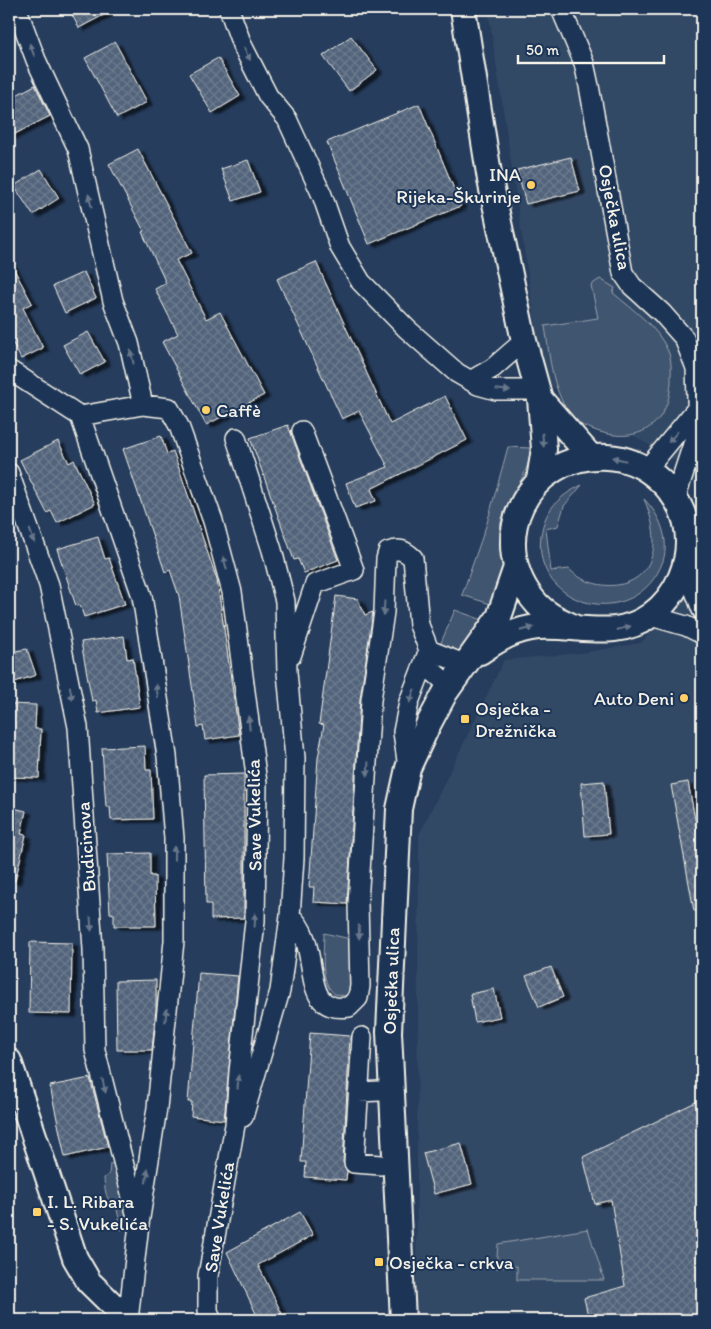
<svg xmlns="http://www.w3.org/2000/svg" width="711" height="1329" font-family="Itim,sans-serif">
	<style>
		.built { fill: #334966 }
		.green { fill: #40546f; stroke: #9aa2ac }
		.building { fill: url(#building-cross-hatch); stroke: #f4f1e8; filter: url(#shadow) }
		.lines { fill: none; stroke-linecap: round; stroke-linejoin: round }
		.minor-casing { stroke: #f4f1e8; stroke-width: 22 }
		.tertiary-casing { stroke: #f4f1e8; stroke-width: 28 }
		.minor { stroke: #1d3557; stroke-width: 19 }
		.tertiary { stroke: #1d3557; stroke-width: 24 }
		.oneway { fill: #68778a }
		.poi-dot { fill: #ffd166; stroke: #1d3557; stroke-width: 2 }
		.labels { text-anchor: middle; dominant-baseline: central; stroke-width: 4; stroke-linejoin: round; paint-order: stroke }
		.poi-label { font-size: 19px; fill: #f4f1e8; stroke: #1d3557; text-anchor: start }
		.street-label { font-size: 19px; fill: #f4f1e8; stroke: #1d3557 }
	</style>
	<defs>
		<pattern id="building-cross-hatch" width="8" height="8" patternUnits="userSpaceOnUse" patternTransform="scale(1.25)"><rect width="8" height="8" fill="#52647b"/><path d="M0 0l8 8M0 8l8-8" fill="none" stroke="#6c7b8e"/></pattern>
		<filter id="shadow"><feDropShadow dx="5.5" dy="3" stdDeviation="1" flood-color="#0009"/></filter>
	</defs>
	<rect width="100%" height="100%" fill="#263d5d"/>
	<filter id="ink" filterUnits="userSpaceOnUse"><feTurbulence type="fractalNoise" baseFrequency=".02" numOctaves="2"/><feDisplacementMap in="SourceGraphic" scale="10" xChannelSelector="R" yChannelSelector="G"/><feConvolveMatrix kernelMatrix="1 2 1 2 8 2 1 2 1" color-interpolation-filters="sRGB"/></filter>
	<g filter="url(#ink)">
		<path class="built" d="M 488,9 L 702,9 L 702,1320 L 416,1320 L 419,835 L 504,660 L 581,653 L 641,643 L 696,584 L 699,503 L 690,470 L 544,381 Z"/>
		<path class="green" d="M 600,279 L 615,288 L 613,293 C 633,310 657,326 668,351 C 672,360 671,371 671,381 C 669,426 637,446 594,430 C 587,427 579,425 574,420 C 552,393 550,359 545,326 L 598,318 L 591,285 Z
			M 508,447 L 530,448 C 531,476 507,494 501,522 C 497,539 503,555 503,572 C 504,582 499,595 497,606 L 462,595 L 487,523 Z
			M 582,485 L 564,506 L 558,526 L 546,529 L 551,571 L 569,569 C 589,590 634,594 649,563 C 659,543 652,518 644,499 C 660,515 670,539 663,561 C 637,633 531,609 541,535 C 545,509 559,496 582,485 Z
			M 455,610 L 488,622 L 463,650 L 456,652 L 440,645 Z
			M 324,933 L 355,940 L 353,981 L 346,996 L 335,994 C 319,984 324,950 324,933 Z
			M 121,1162 L 131,1228 L 121,1230 L 117,1209 C 106,1200 105,1193 104,1178 L 109,1174 L 110,1164 Z
			M 588,1229 L 604,1280 L 517,1280 L 517,1266 L 496,1268 L 498,1244 Z"/>
		<path class="building" d="M 69,9 L 115,9 L 79,28 Z
			M 351,36 L 377,70 L 349,91 L 323,56 Z
			M 115,42 L 147,102 L 117,118 L 85,58 Z
			M 218,58 L 240,96 L 212,113 L 189,74 Z
			M 35,85 L 50,116 L 9,137 L 9,99 Z
			M 419,104 L 461,206 L 369,244 L 327,142 Z
			M 138,149 L 192,253 L 176,260 L 206,319 L 220,312 L 264,395 L 206,425 L 162,342 L 178,334 L 155,289 L 166,283 L 142,232 L 144,231 L 109,164 Z
			M 571,157 L 580,191 L 526,204 L 517,170 Z
			M 248,160 L 260,192 L 233,201 L 221,169 Z
			M 41,169 L 59,198 L 33,215 L 14,186 Z
			M 9,260 L 32,303 L 23,308 L 43,348 L 21,359 L 9,336 Z
			M 316,262 L 390,424 L 445,396 L 467,440 L 371,489 L 376,501 L 355,508 L 346,483 L 388,467 L 359,411 L 342,419 L 277,279 Z
			M 84,272 L 96,298 L 65,313 L 53,286 Z
			M 88,332 L 105,362 L 80,375 L 63,345 Z
			M 288,425 L 338,560 L 304,573 L 298,559 L 294,560 L 250,438 Z
			M 161,436 L 167,454 L 173,451 L 217,580 L 239,735 L 205,740 L 203,726 L 198,727 L 179,596 L 170,570 L 165,572 L 123,449 Z
			M 58,441 L 69,463 L 74,460 L 95,504 L 57,523 L 51,511 L 47,513 L 20,460 Z
			M 98,537 L 105,559 L 109,558 L 125,604 L 84,617 L 80,605 L 76,606 L 57,549 Z
			M 336,596 L 358,599 L 365,615 L 373,612 L 360,699 L 347,904 L 313,902 L 314,887 L 309,887 L 318,758 L 324,725 L 319,724 Z
			M 124,636 L 127,659 L 133,658 L 140,707 L 98,713 L 96,700 L 92,701 L 81,642 Z
			M 27,649 L 36,675 L 9,684 L 9,652 Z
			M 9,704 L 36,705 L 35,729 L 41,729 L 39,778 L 9,777 Z
			M 145,746 L 146,770 L 151,770 L 153,819 L 111,820 L 110,807 L 106,807 L 102,748 Z
			M 244,774 L 244,918 L 211,919 L 211,904 L 206,904 L 204,775 Z
			M 604,781 L 609,834 L 585,836 L 581,783 Z
			M 688,782 L 702,856 L 702,910 L 694,911 L 671,785 Z
			M 9,807 L 26,811 L 21,834 L 26,835 L 15,881 L 9,880 Z
			M 150,853 L 150,876 L 155,876 L 156,926 L 114,926 L 114,914 L 110,913 L 107,854 Z
			M 30,942 L 72,943 L 71,1014 L 29,1013 Z
			M 551,967 L 563,997 L 539,1007 L 526,976 Z
			M 199,973 L 238,976 L 224,1120 L 191,1116 L 192,1102 L 188,1102 Z
			M 156,980 L 156,1009 L 152,1050 L 117,1050 L 116,981 Z
			M 494,989 L 500,1017 L 475,1022 L 470,994 Z
			M 310,1033 L 350,1036 L 343,1162 L 347,1171 L 346,1180 L 305,1177 L 306,1162 L 301,1162 Z
			M 90,1078 L 108,1147 L 65,1157 L 50,1086 Z
			M 702,1099 L 702,1320 L 589,1320 L 584,1298 L 625,1286 L 611,1200 L 595,1204 L 583,1157 Z
			M 461,1143 L 472,1184 L 434,1194 L 423,1153 Z
			M 300,1212 L 313,1235 L 258,1265 L 285,1320 L 259,1320 L 227,1252 Z"/>
		<g class="lines">
			<g class="minor-casing">
				<path id="minor" d="M 17,9 L 36,60 L 78,149 L 113,301 L 129,343 L 143,405
					M 229,9 L 242,45 L 268,96 L 287,119 L 322,195 L 340,247 L 361,282 L 407,329 L 457,373 L 478,385 L 496,390 L 537,390
					M 561,9 L 584,63 L 589,86 L 623,273 L 632,286 L 662,313 L 684,338 L 696,368 L 698,429 L 675,499
					M 9,370 L 80,416 L 142,596 L 167,756 L 174,838 L 174,941 L 157,1108 L 139,1224 L 128,1320
					M 472,380 L 493,368 L 524,341
					M 80,416 L 143,405 L 169,408 L 179,426 L 213,521 L 232,592 L 257,783 L 255,921 L 239,1072 L 235,1125 L 208,1276 L 208,1310 L 211,1320
					M 236,438 L 272,550 L 285,601 L 287,672 L 295,758 L 294,858 L 290,916 L 280,991 L 243,1117
					M 647,469 L 699,406
					M 9,473 L 49,585 L 78,727 L 93,949 L 95,1050 L 137,1217
					M 685,565 L 702,610
					M 651,616 L 686,626 L 702,634
					M 429,650 L 466,665
					M 291,656 L 315,584 L 354,570 L 302,431
					M 424,664 L 450,686
					M 290,916 C 325,944 295,1015 349,1007 L 358,998 L 360,986 L 358,903 L 371,700 L 384,612 L 386,559 L 388,552 C 399,548 404,550 413,558 L 419,625 L 429,650 L 409,702 L 403,732 L 408,768
					M 362,1037 L 354,1163 L 381,1165
					M 358,1092 L 380,1091"/>
			</g>
			<g class="tertiary-casing">
				<path id="tertiary" d="M 463,9 L 490,180 L 524,341 L 540,399 L 544,449 L 539,480
					M 540,399 L 590,456
					M 480,652 C 498,640 515,629 538,627 C 577,624 616,641 651,615 C 677,596 692,562 687,529 C 684,508 671,489 655,476 C 641,464 624,458 607,457 C 526,452 483,544 537,604 C 548,616 562,621 576,628
					M 9,1061 L 75,1258 L 89,1282 L 128,1320
					M 403,1320 L 389,1032 L 399,809 L 408,768 L 428,725 L 445,693 L 499,617 L 516,567"/>
			</g>
			<use href="#minor" class="minor"/>
			<use href="#tertiary" class="tertiary"/>
		</g>
		<defs><path id="oneway-solid" d="M-6-.8H1V-3.2L6.5 0L1 3.2V.8H-6Z" transform="scale(1.25)"/></defs>
		<g class="oneway">
			<use href="#oneway-solid" transform="translate(32 50) rotate(-111)"/>
			<use href="#oneway-solid" transform="translate(247 54) rotate(63)"/>
			<use href="#oneway-solid" transform="translate(90 201) rotate(-103)"/>
			<use href="#oneway-solid" transform="translate(132 357) rotate(-103)"/>
			<use href="#oneway-solid" transform="translate(503 390) rotate(6)"/>
			<use href="#oneway-solid" transform="translate(673 437) rotate(131)"/>
			<use href="#oneway-solid" transform="translate(543 440) rotate(84)"/>
			<use href="#oneway-solid" transform="translate(619 459) rotate(-167)"/>
			<use href="#oneway-solid" transform="translate(32 536) rotate(71)"/>
			<use href="#oneway-solid" transform="translate(225 563) rotate(-105)"/>
			<use href="#oneway-solid" transform="translate(384 608) rotate(94)"/>
			<use href="#oneway-solid" transform="translate(624 628) rotate(-16)"/>
			<use href="#oneway-solid" transform="translate(527 629) rotate(-14)"/>
			<use href="#oneway-solid" transform="translate(157 691) rotate(-99)"/>
			<use href="#oneway-solid" transform="translate(71 693) rotate(80)"/>
			<use href="#oneway-solid" transform="translate(412 696) rotate(110)"/>
			<use href="#oneway-solid" transform="translate(249 723) rotate(-97)"/>
			<use href="#oneway-solid" transform="translate(368 769) rotate(93)"/>
			<use href="#oneway-solid" transform="translate(174 853) rotate(-90)"/>
			<use href="#oneway-solid" transform="translate(255 920) rotate(-87)"/>
			<use href="#oneway-solid" transform="translate(91 924) rotate(86)"/>
			<use href="#oneway-solid" transform="translate(359 932) rotate(88)"/>
			<use href="#oneway-solid" transform="translate(166 1015) rotate(-84)"/>
			<use href="#oneway-solid" transform="translate(238 1082) rotate(-86)"/>
			<use href="#oneway-solid" transform="translate(104 1086) rotate(76)"/>
			<use href="#oneway-solid" transform="translate(147 1176) rotate(-81)"/>
		</g>
	</g>
	<g class="poi-dot">
		<circle cx="531" cy="185" r="5"/>
		<circle cx="206" cy="410" r="5"/>
		<circle cx="684" cy="698" r="5"/>
		<rect x="460" y="714" width="10" height="10" rx="2.5"/>
		<rect x="32" y="1207" width="10" height="10" rx="2.5"/>
		<rect x="374" y="1257" width="10" height="10" rx="2.5"/>
	</g>
	<g class="labels">
		<g class="poi-label">
			<text x="521" y="174" text-anchor="end">INA<tspan x="521" dy="22">Rijeka-Škurinje</tspan></text>
			<text x="216" y="410">Caffè</text>
			<text x="674" y="698" text-anchor="end">Auto Deni</text>
			<text x="475" y="708">Osječka -<tspan x="475" dy="22">Drežnička</tspan></text>
			<text x="47" y="1201">I. L. Ribara<tspan x="47" dy="22">- S. Vukelića</tspan></text>
			<text x="389" y="1262">Osječka - crkva</text>
		</g>
		<g class="street-label">
			<text transform="translate(615 217) rotate(79)">Osječka ulica</text>
			<text transform="translate(254 815) rotate(-91)">Save Vukelića</text>
			<text transform="translate(86 847) rotate(-94)">Budicinova</text>
			<text transform="translate(391 981) rotate(-88)">Osječka ulica</text>
			<text transform="translate(219 1217) rotate(-81)">Save Vukelića</text>
		</g>
	</g>
	<rect width="711" height="1329" fill="none" stroke="#1d3557" stroke-width="30"/>
	<rect x="15" y="15" width="681" height="1299" fill="none" stroke="#f4f1e8" stroke-width="2" filter="url(#ink)"/>
	<path d="M518 55v8h146v-8" fill="none" stroke="#f4f1e8" stroke-width="2.5"/>
	<text x="526" y="55" font-size="15" fill="#f4f1e8" stroke="#1d3557" stroke-width="4" paint-order="stroke">50 m</text>
</svg>
